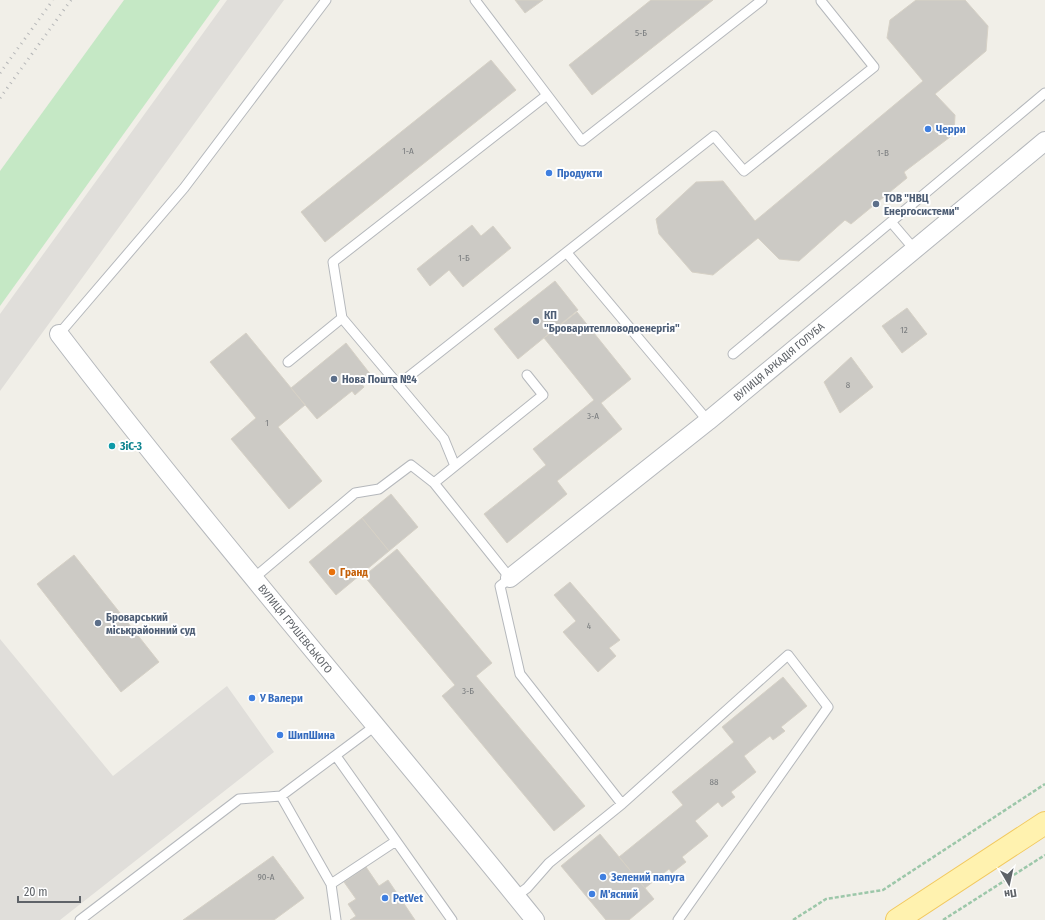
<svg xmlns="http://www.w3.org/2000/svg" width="1045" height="920" font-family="'Fira Sans Condensed',sans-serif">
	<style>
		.industrial { fill: #e0deda }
		.green { fill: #c5e8c5 }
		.building { fill: #cccac5; stroke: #d6d1c6 }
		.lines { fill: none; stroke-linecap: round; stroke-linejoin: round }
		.service-casing { stroke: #b5b8bc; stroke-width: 11 }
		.minor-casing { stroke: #b5b8bc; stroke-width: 20 }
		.primary-casing { stroke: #f2c960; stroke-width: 24 }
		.path { stroke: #9cc7a9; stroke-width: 2.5; stroke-dasharray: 4 2; stroke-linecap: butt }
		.service { stroke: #fff; stroke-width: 9 }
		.minor { stroke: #fff; stroke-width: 18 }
		.primary { stroke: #fff2af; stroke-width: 22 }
		.rail { stroke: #b6b7b8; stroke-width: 3; stroke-dasharray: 1 5; stroke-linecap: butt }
		.shop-dot { fill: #3f7fe0; stroke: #fff; stroke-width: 1.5 }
		.service-dot { fill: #5c6f8a; stroke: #fff; stroke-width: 1.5 }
		.culture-dot { fill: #0f9aa8; stroke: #fff; stroke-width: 1.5 }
		.food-dot { fill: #e8710a; stroke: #fff; stroke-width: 1.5 }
		.labels { text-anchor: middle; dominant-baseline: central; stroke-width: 4; stroke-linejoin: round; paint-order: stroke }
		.number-label { font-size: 9px; fill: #7a7d7f }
		.shop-label { font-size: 11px; font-weight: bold; fill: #366cbe; stroke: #fff; text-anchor: start }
		.service-label { font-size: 11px; font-weight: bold; fill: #4e5e75; stroke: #fff; text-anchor: start }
		.street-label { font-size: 11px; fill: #5f6368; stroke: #fff }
		.culture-label { font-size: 11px; font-weight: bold; fill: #0d838f; stroke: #fff; text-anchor: start }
		.food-label { font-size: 11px; font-weight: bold; fill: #c56008; stroke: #fff; text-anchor: start }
	</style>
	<rect width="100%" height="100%" fill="#f1efe8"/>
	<path class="industrial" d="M 227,0 L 284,0 L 0,391 L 0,314 Z
		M 0,639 L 113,776 L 227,686 L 274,752 L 60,920 L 0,920 Z"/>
	<path class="green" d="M 124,0 L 220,0 L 0,306 L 0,171 Z"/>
	<path class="building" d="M 515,0 L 543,0 L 525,13 Z
		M 651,0 L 713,0 L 592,95 L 569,65 Z
		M 916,0 L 965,0 L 988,26 L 986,51 L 935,94 L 955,115 L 954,134 L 904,172 L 907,178 L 851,224 L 845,220 L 799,261 L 779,259 L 758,238 L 713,275 L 692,272 L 659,234 L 656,219 L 696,182 L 723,181 L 755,221 L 923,81 L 887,38 L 890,20 Z
		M 491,60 L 516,90 L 325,242 L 301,212 Z
		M 472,225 L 481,236 L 493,226 L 511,248 L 463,287 L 449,270 L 430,286 L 417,269 Z
		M 555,281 L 578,310 L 518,359 L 494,329 Z
		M 907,308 L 927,334 L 902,353 L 882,326 Z
		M 577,312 L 631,379 L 601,403 L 622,429 L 557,481 L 567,494 L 507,543 L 484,514 L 546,465 L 533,449 L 594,400 L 544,338 Z
		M 246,333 L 305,405 L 278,427 L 322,481 L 289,509 L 231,439 L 256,418 L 210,362 Z
		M 346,343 L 371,375 L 361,383 L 364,387 L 355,395 L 352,391 L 317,419 L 291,388 Z
		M 851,357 L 873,387 L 840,413 L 824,382 Z
		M 391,494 L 418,527 L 389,551 L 362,518 Z
		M 362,518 L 389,551 L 336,595 L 309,562 Z
		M 397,549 L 492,663 L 476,676 L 585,806 L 554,831 L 442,696 L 455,685 L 364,576 Z
		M 74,555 L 159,662 L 121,692 L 37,584 Z
		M 570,582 L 620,640 L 609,648 L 616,656 L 598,672 L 563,632 L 576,621 L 554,595 Z
		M 783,677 L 807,706 L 781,727 L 785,731 L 773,740 L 770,736 L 744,756 L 756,772 L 731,792 L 735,797 L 722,807 L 718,802 L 695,821 L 708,836 L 682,857 L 686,862 L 672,873 L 669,869 L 645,888 L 619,857 L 683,805 L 672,792 L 734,742 L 722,727 Z
		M 600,834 L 654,899 L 629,920 L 606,920 L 561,866 Z
		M 273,856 L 304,898 L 274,920 L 183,920 Z
		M 366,867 L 379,886 L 388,880 L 415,920 L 350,920 L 356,916 L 348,904 L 356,899 L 344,882 Z"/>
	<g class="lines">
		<g class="service-casing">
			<path id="service" d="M 475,0 L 582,141 L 762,0
				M 891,222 L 915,250
				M 567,253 L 708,421
				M 59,334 L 184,188 L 326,0
				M 733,354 L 1045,93
				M 288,362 L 342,318
				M 398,385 L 714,136 L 744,171 L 874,67 L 821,1
				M 455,466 L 543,395 L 527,375
				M 434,483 L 510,578 L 500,586 L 520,674 L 622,804
				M 254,578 L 355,493 L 379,489 L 411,465 L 434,483 L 455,466 L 444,439 L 342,318 L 333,262 L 547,95
				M 336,756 L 452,920
				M 281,796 L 331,884 L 336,920
				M 331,884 L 396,841
				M 516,896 L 527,888 L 549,863 L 622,804 L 788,655 L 828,707 L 678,920
				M 80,920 L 239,799 L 281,796 L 375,726"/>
		</g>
		<g class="minor-casing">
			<path id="minor" d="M 59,334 C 212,534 377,724 535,920
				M 510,578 L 708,421 L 1045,141"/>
		</g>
		<g class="primary-casing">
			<path id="primary" d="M 897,920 L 1045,823"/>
		</g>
		<path class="path" d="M 793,920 L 826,899 L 883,890 L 1045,784
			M 943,920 L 1045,855"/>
		<use href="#service" class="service"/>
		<use href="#minor" class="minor"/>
		<use href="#primary" class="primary"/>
		<path class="rail" d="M 0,73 L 53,0
			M 0,98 L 71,0"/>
	</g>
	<g class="shop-dot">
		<circle cx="928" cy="129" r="4"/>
		<circle cx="549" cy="173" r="4"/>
		<circle cx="252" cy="698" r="4"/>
		<circle cx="280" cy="735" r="4"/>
		<circle cx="603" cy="877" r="4"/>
		<circle cx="592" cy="894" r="4"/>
		<circle cx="385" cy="898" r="4"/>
	</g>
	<g class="service-dot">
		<circle cx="876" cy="204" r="4"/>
		<circle cx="536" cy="321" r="4"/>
		<circle cx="334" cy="379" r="4"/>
		<circle cx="98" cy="623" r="4"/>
	</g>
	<circle class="culture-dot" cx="112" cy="446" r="4"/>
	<circle class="food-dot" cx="332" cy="572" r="4"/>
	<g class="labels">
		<g class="number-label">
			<text x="641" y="33">5-Б</text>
			<text x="408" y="151">1-А</text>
			<text x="883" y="153">1-В</text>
			<text x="464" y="258">1-Б</text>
			<text x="904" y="330">12</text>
			<text x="848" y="385">8</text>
			<text x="593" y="416">3-А</text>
			<text x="267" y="423">1</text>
			<text x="589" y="626">4</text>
			<text x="468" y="691">3-Б</text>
			<text x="714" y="782">88</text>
			<text x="266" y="877">90-А</text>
		</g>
		<g class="shop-label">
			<text x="936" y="129">Черри</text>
			<text x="557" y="173">Продукти</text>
			<text x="260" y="698">У Валери</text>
			<text x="288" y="735">ШипШина</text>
			<text x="611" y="877">Зелений папуга</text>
			<text x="600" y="894">М'ясний</text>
			<text x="393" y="898">PetVet</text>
		</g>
		<g class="service-label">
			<text x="884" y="198">ТОВ "НВЦ<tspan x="884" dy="13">Енергосистеми"</tspan></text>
			<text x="544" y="315">КП<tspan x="544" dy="13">"Броваритепловодоенергія"</tspan></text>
			<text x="342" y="379">Нова Пошта №4</text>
			<text x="106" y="617">Броварський<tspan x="106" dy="13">міськрайонний суд</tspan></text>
		</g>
		<g class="street-label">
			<text transform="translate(779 362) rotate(-40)">ВУЛИЦЯ АРКАДІЯ ГОЛУБА</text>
			<text transform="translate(295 629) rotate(51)">ВУЛИЦЯ ГРУШЕВСЬКОГО</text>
		</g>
		<g class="culture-label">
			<text x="120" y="446">ЗіС-3</text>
		</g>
		<g class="food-label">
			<text x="340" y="572">Гранд</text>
		</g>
	</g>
	<g transform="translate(1009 884) rotate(171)" stroke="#ffffff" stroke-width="3" paint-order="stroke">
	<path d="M0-3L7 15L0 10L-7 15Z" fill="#5f6368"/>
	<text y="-6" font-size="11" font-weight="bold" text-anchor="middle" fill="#5f6368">Пн</text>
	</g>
	<path d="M18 896v6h62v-6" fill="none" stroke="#5f6368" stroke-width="2"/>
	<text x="24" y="896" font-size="12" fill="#5f6368" stroke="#ffffff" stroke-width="3" paint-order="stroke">20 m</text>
</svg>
